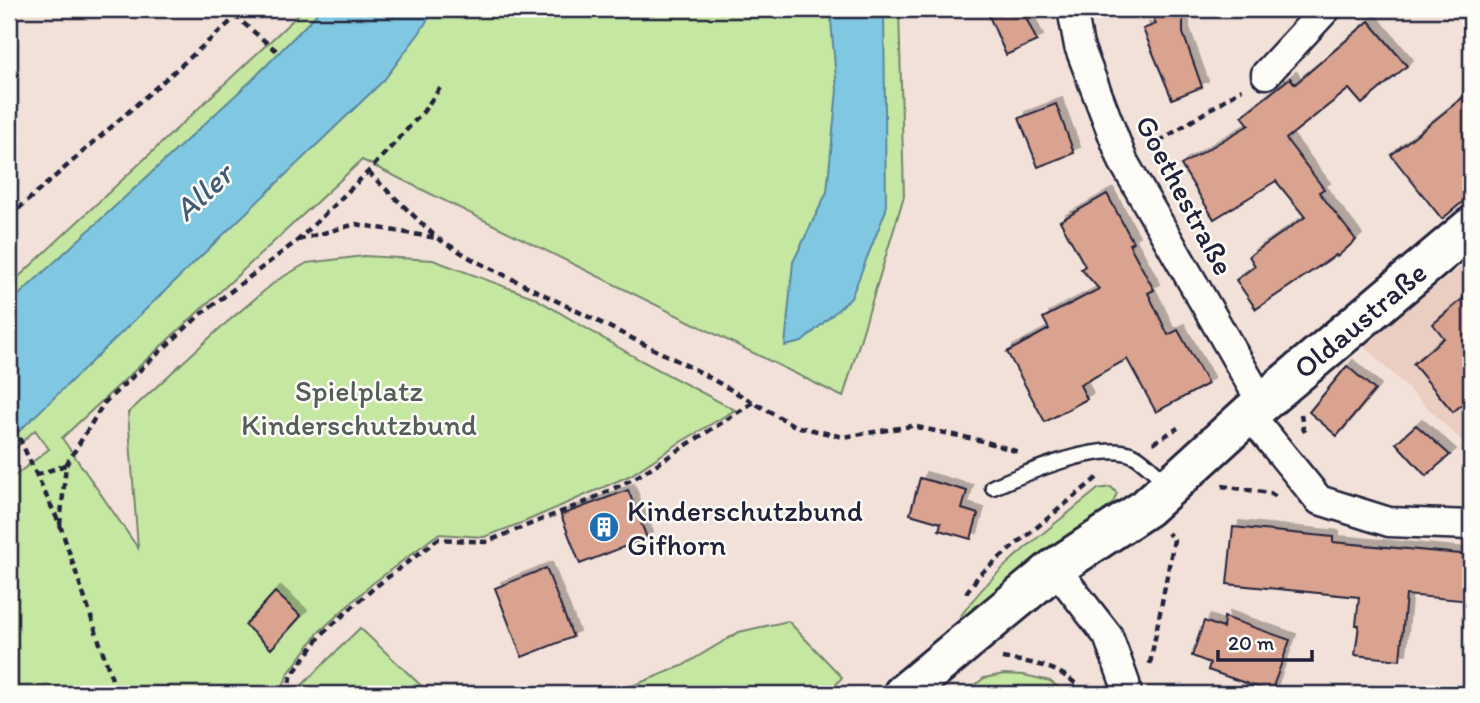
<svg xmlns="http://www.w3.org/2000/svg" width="1480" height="703" font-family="Itim,sans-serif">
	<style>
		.built { fill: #eacec2 }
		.green { fill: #c5e7a1; stroke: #74846e; stroke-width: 2 }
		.water { fill: #80c8e1; stroke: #5a869f; stroke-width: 2 }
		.building { fill: #d9a38f; stroke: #22223b; stroke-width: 2; filter: url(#shadow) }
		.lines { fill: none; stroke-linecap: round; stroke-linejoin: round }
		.lane-casing { stroke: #22223b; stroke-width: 19 }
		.street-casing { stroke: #22223b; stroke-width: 33 }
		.secondary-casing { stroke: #22223b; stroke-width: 44 }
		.path { stroke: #22223b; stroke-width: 4.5; stroke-dasharray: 7 5; stroke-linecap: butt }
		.lane { stroke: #fdfcf7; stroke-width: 14 }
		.street { stroke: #fdfcf7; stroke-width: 28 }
		.secondary { stroke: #fdfcf7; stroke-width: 38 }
		.labels { text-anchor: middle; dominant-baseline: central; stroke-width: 5; stroke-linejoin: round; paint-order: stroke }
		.street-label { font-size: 30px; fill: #22223b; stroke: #fdfcf7 }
		.park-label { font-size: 30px; fill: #535d5a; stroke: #fdfcf7 }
		.poi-label { font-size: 30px; fill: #22223b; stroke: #fdfcf7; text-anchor: start }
		.water-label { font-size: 32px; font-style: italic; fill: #435c75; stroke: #fdfcf7 }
	</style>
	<defs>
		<filter id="shadow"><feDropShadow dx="6" dy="-6" stdDeviation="0" flood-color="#0004"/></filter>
	</defs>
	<rect width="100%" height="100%" fill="#f2e1d8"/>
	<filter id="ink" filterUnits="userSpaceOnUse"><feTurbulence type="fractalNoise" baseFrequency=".0143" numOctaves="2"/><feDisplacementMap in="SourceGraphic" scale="14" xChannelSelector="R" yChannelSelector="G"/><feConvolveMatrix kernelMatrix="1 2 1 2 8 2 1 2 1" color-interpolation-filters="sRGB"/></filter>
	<g filter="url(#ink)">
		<path class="built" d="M 1471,259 L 1471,450 L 1362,344 Z"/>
		<path class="green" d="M 302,9 L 899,9 L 904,196 L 843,397 L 362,160 L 62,438 L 138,548 L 128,413 L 219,329 L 276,281 L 307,263 L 364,256 L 433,260 L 533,297 L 640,360 L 735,410 L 679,443 L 631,475 L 524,522 L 484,537 L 438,534 L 372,584 L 319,632 L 288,674 L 280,694 L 9,694 L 9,464 L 13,477 L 49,449 L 35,430 L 9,454 L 9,286 L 297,16 Z
			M 1111,487 L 1117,493 L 1113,503 L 977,616 L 967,621 L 960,617 C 995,566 1051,528 1098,489 Z
			M 788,621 L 842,677 L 829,694 L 612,694 L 682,666 L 739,632 Z
			M 360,628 L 430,694 L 293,694 Z
			M 1004,674 L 1024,675 L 1050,681 L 1068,694 L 964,694 L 984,678 Z"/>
		<path class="water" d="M 320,9 L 434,9 L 420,32 L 384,80 L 9,441 L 9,304 L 252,80 L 313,18 Z
			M 830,9 L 884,9 L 886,210 L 851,298 L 802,342 L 785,346 L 793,262 L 827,192 L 837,90 Z"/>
		<path class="building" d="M 986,9 L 1022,9 L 1037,41 L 1006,55 Z
			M 1150,9 L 1183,9 L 1183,33 L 1202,87 L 1172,99 L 1143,29 L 1156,24 Z
			M 1369,21 L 1407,66 L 1362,104 L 1349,89 L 1286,139 L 1324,189 L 1319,192 L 1356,240 L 1337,257 L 1336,255 L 1256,309 L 1236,280 L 1255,266 L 1249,256 L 1305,217 L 1276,181 L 1214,219 L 1181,165 L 1249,125 L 1242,116 L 1290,78 L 1295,84 Z
			M 1471,91 L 1471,195 L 1442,219 L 1391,155 Z
			M 1056,104 L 1074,153 L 1038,167 L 1019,118 Z
			M 1107,194 L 1133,242 L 1129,244 L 1154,290 L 1148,293 L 1168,335 L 1178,330 L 1208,384 L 1156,412 L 1127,359 L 1080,385 L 1087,399 L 1045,422 L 1007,352 L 1049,329 L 1043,318 L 1099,289 L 1081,269 L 1085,266 L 1060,221 Z
			M 1471,292 L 1471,397 L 1453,412 L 1413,364 L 1444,338 L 1433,324 Z
			M 1347,366 L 1375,390 L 1337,436 L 1309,412 Z
			M 1416,425 L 1450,455 L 1426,476 L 1396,443 Z
			M 920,478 L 967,491 L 962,509 L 978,514 L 971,539 L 939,530 L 941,523 L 910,514 Z
			M 628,490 L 647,538 L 580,564 L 561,515 Z
			M 1233,527 L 1333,537 L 1333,542 L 1471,555 L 1471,601 L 1406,595 L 1400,660 L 1355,655 L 1359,625 L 1356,625 L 1359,597 L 1227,584 Z
			M 546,568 L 573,637 L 522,657 L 495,588 Z
			M 275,592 L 301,616 L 271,649 L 245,625 Z
			M 1224,617 L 1290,640 L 1271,692 L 1208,670 L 1210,663 L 1192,656 L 1204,621 L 1223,628 Z"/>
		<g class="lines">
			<g class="lane-casing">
				<path id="lane" d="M 993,487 C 1024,474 1104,439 1135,456 C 1147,463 1158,475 1168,485"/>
			</g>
			<g class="street-casing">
				<path id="street" d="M 1072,9 L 1079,46 L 1123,161 L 1262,403
					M 1266,74 L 1326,9
					M 1249,414 L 1319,500 L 1389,522 L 1471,525
					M 1055,568 L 1108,636 L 1125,683 L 1127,694"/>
			</g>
			<g class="secondary-casing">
				<path id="secondary" d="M 903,694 L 1055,568 L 1146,508 L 1249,414 L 1471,227"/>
			</g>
			<path class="path" d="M 1149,148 L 1242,89
				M 368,172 L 437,238 L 472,259 L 696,370 L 795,426 L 843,437 L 912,426 L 983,441 L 1019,452
				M 9,217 L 236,17 L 278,52
				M 298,240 L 356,224 L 436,238
				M 1301,414 L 1303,428 L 1305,432
				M 9,416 L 60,525 L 117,694
				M 1153,443 L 1178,428
				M 36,475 L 66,465
				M 1222,486 L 1270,493 L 1278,498
				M 60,525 L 66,465 L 104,403 L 201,314 L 297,241 L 368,172 L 423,112 L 442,85
				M 966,593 L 980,574 L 1098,477
				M 1002,658 C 1038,664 1060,665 1086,694
				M 1150,664 L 1174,540 L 1168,533
				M 285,694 L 292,675 L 322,634 L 375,587 L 438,539 L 486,542 L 588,501 L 635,478 L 754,402"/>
			<use href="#lane" class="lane"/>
			<use href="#street" class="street"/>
			<use href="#secondary" class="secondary"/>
		</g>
	</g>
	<defs>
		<g id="building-disc" transform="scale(1.575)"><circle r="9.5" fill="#1f6fb2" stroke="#fdfcf7"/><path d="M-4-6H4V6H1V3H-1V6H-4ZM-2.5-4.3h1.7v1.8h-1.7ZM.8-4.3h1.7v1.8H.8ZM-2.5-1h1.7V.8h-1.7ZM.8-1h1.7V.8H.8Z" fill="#fff"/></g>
	</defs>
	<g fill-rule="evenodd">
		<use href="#building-disc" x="604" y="527"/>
	</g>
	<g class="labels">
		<g class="street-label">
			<text transform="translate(1185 195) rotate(62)">Goethestraße</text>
			<text transform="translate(1360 320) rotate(-40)">Oldaustraße</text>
		</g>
		<g class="park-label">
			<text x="359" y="390">Spielplatz<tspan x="359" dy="34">Kinderschutzbund</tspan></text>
		</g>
		<g class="poi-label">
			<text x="627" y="510">Kinderschutzbund<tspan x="627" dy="34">Gifhorn</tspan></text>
		</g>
		<g class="water-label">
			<text transform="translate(203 192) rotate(-43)">Aller</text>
		</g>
	</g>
	<rect width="1480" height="703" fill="none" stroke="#fdfcf7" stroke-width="35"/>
	<rect x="18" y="18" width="1445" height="668" fill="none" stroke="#22223b" stroke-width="2.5" filter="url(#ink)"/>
	<path d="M1218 650v10h94v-10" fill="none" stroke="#22223b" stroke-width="3.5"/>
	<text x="1228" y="650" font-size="21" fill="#22223b" stroke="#fdfcf7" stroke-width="5" paint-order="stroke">20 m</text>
</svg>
